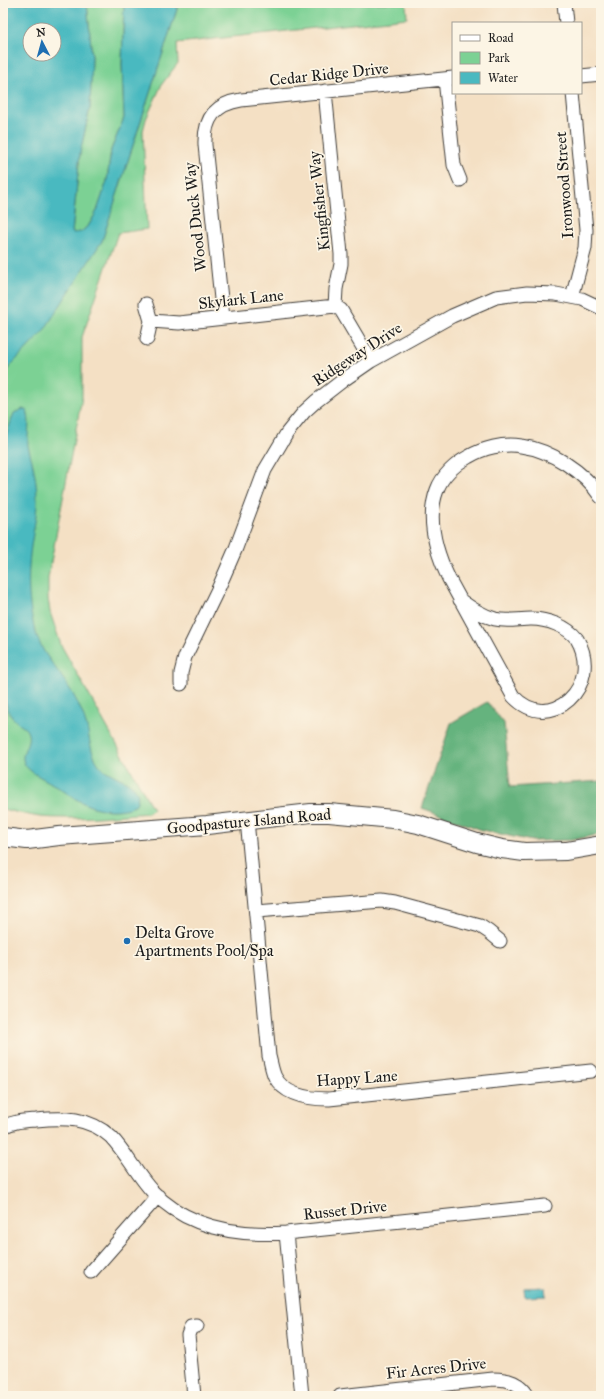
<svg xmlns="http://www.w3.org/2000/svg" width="604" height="1399" font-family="'IM FELL Great Primer',serif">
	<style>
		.green { fill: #7cd194; stroke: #4c7658 }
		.forest { fill: #65b37e; stroke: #40684d }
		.water { fill: #4ab9c0; stroke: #336a6e; fill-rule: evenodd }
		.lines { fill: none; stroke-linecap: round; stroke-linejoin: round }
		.street-casing { stroke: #3c3935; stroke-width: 15 }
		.secondary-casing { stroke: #3c3935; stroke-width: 20 }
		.street { stroke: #fff; stroke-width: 13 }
		.secondary { stroke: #fff; stroke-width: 18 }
		.poi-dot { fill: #1f6fb2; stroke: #fcf5e5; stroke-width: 1.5 }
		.labels { text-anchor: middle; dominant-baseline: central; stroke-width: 3.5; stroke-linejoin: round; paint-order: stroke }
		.street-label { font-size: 16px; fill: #1c1c1c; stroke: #fcf5e5 }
		.poi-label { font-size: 16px; fill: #1c1c1c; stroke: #fcf5e5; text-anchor: start }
	</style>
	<rect width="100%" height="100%" fill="#fcf5e5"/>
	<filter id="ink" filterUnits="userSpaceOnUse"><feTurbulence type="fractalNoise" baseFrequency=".025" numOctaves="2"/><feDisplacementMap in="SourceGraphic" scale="8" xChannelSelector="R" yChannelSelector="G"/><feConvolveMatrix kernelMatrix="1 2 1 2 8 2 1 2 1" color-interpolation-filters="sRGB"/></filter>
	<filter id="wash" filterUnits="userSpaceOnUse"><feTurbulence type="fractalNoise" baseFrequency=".012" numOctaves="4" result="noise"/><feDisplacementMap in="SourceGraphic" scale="16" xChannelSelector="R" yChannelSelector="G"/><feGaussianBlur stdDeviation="0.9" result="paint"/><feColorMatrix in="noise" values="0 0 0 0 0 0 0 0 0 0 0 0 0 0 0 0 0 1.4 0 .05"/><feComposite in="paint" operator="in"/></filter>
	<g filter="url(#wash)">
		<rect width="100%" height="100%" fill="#f4e0c4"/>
		<path class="green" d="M 87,3 L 124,3 L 122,64 L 124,118 L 111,150 L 107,181 L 97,211 L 89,225 L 81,232 L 72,234 L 80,153 L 90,108 L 92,57 Z
			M 179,3 L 406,3 L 407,18 L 177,43 L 178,63 L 162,84 L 146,119 L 143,131 L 147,229 L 118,233 L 82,337 L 82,397 L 48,578 L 48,598 L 50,612 L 61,645 L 153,809 L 148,813 C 112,816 76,820 40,817 C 27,815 15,812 3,809 L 3,376 L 102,241 Z"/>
		<path class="forest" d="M 487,702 L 504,723 L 510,787 L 601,781 L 601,834 L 572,840 L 532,841 L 482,830 L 422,808 L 451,723 Z"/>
		<path class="water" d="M 3,3 L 87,3 L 92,57 L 90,108 L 80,153 L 72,233 L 81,232 L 89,225 L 97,211 L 107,181 L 111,150 L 124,118 L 122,64 L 124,3 L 179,3 L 102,241 L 43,332 L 10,366 L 3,376 ZM 30,30 L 54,30 L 54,54 L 30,54 Z
			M 23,409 L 27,411 C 31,422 27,434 28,446 C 29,451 31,456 32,461 C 35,474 37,487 37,500 C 37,518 32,535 30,554 C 27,583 28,618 41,646 C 46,656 53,664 59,673 C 70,688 81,706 86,724 C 90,738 90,754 100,766 C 112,779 148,782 135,806 C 127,809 120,810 111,810 C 83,808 73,796 51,783 C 43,778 28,772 24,763 C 19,752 33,742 27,731 C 25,727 21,726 18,723 C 9,716 6,705 3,694 L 3,453 L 6,436 L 14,413 Z
			M 545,1287 L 546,1296 L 525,1297 L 524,1288 Z"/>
	</g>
	<g filter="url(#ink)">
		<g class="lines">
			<g class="street-casing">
				<path id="street" d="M 564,3 L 566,23
					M 581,76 L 601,74
					M 445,79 L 454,165 L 460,180
					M 325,91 L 341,254 L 341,264 L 336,289 L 335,306
					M 572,297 L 585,248 L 586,230 L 573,93
					M 146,304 L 151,321 L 147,339
					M 335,306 L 341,310 L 371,361
					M 223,318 L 205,145 C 204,119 215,104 241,100 L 453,78
					M 151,321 L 179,323 L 335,306
					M 460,600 C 471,608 481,615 495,619 C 507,622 518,619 531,619 C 547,619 567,626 577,639 C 604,685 550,736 513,696 L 449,579 C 436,552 426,519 437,490 C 442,476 455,464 468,457 C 483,448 503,443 521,446 C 551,450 584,472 601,497
					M 181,684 L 181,673 L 185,657 L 219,587 L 236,548 L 265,470 L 287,433 L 304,412 L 315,402 L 342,381 L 371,361 L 452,316 L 496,297 L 527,293 L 556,294 L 582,299 L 601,308
					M 247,820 L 269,1056 C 271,1063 272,1071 275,1077 C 285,1096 311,1099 329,1099 L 591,1071
					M 256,911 L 382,901 L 395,903 L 480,926 L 489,932 L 500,941
					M 3,1127 C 14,1121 24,1121 36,1120 C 64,1117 89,1117 111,1137 C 127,1154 137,1175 152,1191 C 187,1228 238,1236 286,1233 L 545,1206
					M 286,1233 L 302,1396
					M 91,1272 L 158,1196
					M 194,1396 L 188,1335 L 191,1327 L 197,1326
					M 340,1396 L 493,1379 C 509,1379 520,1383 528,1396"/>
			</g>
			<g class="secondary-casing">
				<path id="secondary" d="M 3,837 L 27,840 L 59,836 L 207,825 L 311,813 L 329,813 L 393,819 L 418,824 L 477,843 L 502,849 L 524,852 L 566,851 L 601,845"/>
			</g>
			<use href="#street" class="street"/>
			<use href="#secondary" class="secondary"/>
		</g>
	</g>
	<circle class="poi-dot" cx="127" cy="941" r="4"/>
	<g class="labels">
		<g class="street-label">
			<text transform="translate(329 74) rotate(-6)">Cedar Ridge Drive</text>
			<text transform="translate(564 185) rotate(-94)">Ironwood Street</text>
			<text transform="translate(319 201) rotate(-96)">Kingfisher Way</text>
			<text transform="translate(195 217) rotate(-96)">Wood Duck Way</text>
			<text transform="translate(241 299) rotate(-6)">Skylark Lane</text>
			<text transform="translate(357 354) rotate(-33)">Ridgeway Drive</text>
			<text transform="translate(249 821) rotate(-5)">Goodpasture Island Road</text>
			<text transform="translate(357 1078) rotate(-4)">Happy Lane</text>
			<text transform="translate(345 1210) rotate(-6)">Russet Drive</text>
			<text transform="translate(436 1368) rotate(-6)">Fir Acres Drive</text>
		</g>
		<g class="poi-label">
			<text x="135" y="932">Delta Grove<tspan x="135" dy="18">Apartments Pool/Spa</tspan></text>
		</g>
	</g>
	<rect width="604" height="1399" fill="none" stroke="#fcf5e5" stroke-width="16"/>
	<rect x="452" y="22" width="130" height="72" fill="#fcf5e5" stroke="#a29e95"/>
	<rect x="460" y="35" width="20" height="6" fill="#ffffff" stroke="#a29e95"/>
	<text x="488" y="42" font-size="12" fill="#1c1c1c">Road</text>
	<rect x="460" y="52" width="20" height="12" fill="#7cd194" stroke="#a29e95"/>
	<text x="488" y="62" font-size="12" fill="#1c1c1c">Park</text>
	<rect x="460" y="72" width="20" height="12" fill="#4ab9c0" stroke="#a29e95"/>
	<text x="488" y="82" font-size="12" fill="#1c1c1c">Water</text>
	<g transform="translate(42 42) rotate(354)"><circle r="19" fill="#fcf5e5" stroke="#a29e95"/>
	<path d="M0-3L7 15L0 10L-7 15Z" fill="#1f6fb2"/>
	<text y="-6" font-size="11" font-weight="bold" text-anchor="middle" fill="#1c1c1c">N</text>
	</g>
</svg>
